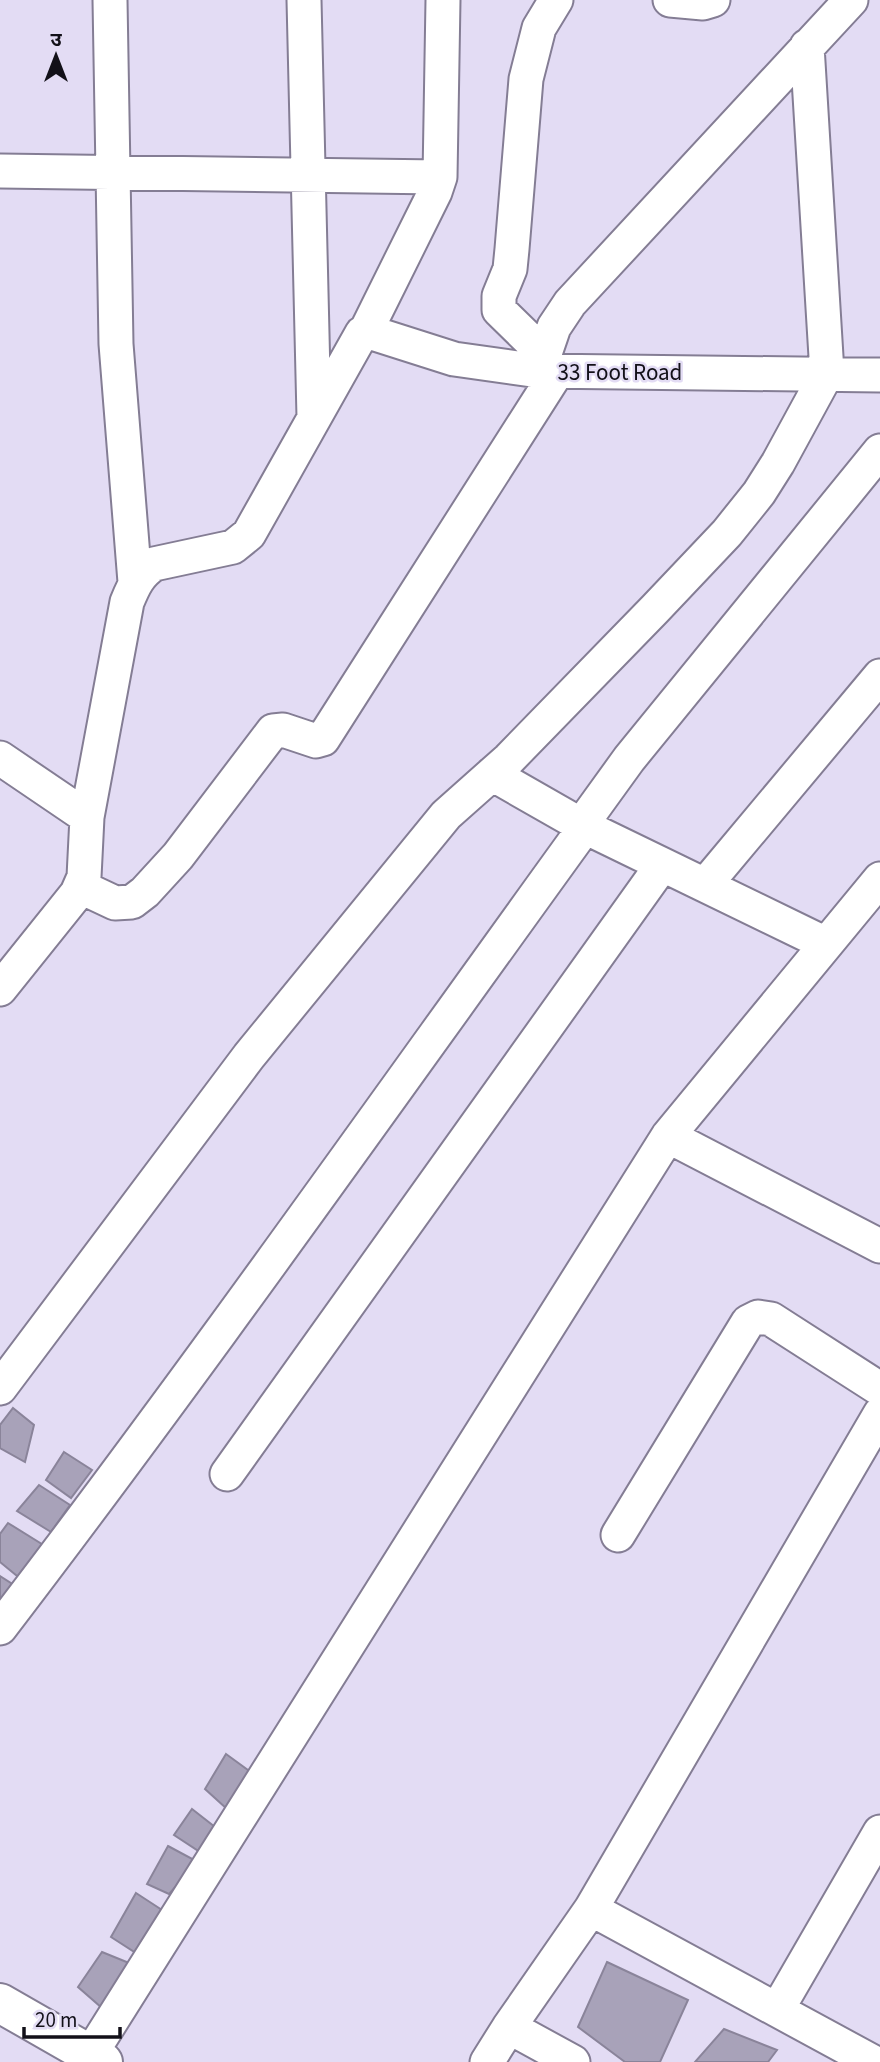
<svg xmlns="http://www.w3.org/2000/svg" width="880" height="2062" font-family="'Source Sans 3','Noto Sans Devanagari',sans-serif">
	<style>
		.building { fill: #a8a2b9; stroke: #8a849a; stroke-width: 2 }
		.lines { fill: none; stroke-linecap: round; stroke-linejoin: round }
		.street-casing { stroke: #847d94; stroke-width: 37 }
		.primary-casing { stroke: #847d94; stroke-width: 42 }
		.street { stroke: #fff; stroke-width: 33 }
		.primary { stroke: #fff; stroke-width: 38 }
		.labels { text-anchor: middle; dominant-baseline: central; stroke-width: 5; stroke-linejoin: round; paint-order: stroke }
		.street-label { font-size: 23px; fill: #121018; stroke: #e3dcf4 }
	</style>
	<rect width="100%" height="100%" fill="#e3dcf4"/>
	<path class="building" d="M 13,1408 L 34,1425 L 25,1462 L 0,1448 L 0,1425 Z
		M 64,1452 L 92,1470 L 71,1498 L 46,1480 Z
		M 39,1485 L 70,1505 L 51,1532 L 17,1511 Z
		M 8,1523 L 45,1546 L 22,1580 L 0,1562 L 0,1534 Z
		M 0,1576 L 14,1585 L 0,1605 Z
		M 226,1754 L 252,1773 L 227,1809 L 205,1789 Z
		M 192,1809 L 215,1827 L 200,1852 L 174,1835 Z
		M 168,1846 L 198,1862 L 169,1894 L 147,1884 Z
		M 136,1893 L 162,1910 L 136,1953 L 111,1937 Z
		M 102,1952 L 134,1965 L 102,2008 L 78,1987 Z
		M 607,1962 L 688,2000 L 660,2062 L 625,2062 L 578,2027 Z
		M 724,2029 L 777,2050 L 768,2062 L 695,2062 Z"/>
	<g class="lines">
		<g class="street-casing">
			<path id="street" d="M 110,0 L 116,344 L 135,582
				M 304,0 L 314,417
				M 670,0 L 703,3 L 713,0
				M 0,171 L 440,177
				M 366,331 L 454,359 L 539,371 L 880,375
				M 544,354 L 499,310 L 499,296 L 510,269 L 512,249 L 526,79 L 539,28 L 556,0
				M 539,371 L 554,327 L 570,303 L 851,0
				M 0,758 L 87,817
				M 492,774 L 583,826 L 826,944
				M 705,885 L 880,676
				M 81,887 L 115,903 L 132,902 L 145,892 L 178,856 L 273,731 L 283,730 L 316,741 L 323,739 L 557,372
				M 0,989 L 77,893 L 84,877 L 87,817 L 127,602 C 134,585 139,574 154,564 L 233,547 L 249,534 L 362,333 L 366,331 L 435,192 L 440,177 L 443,0
				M 668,1136 L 880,1246
				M 0,1388 L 249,1056 L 446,815 L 509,759 L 655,609 L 727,533 L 759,493 L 778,463 L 827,373 L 807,46
				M 227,1474 L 662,865
				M 618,1535 L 748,1322 L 758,1317 L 771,1319 L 880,1389
				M 0,1628 C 198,1369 386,1102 577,838 L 590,813 L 629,759 L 880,451
				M 591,1909 L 873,2062
				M 777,2010 L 880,1832
				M 509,2027 L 573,2062
				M 90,2055 L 668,1136 L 880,879
				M 487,2062 L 509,2027 L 591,1909 L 880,1414"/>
		</g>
		<g class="primary-casing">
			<path id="primary" d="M 0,2003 L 103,2062"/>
		</g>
		<use href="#street" class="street"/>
		<use href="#primary" class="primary"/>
	</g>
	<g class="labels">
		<g class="street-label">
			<text x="620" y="372">33 Foot Road</text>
		</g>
	</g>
	<g transform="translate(56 56)" stroke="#e3dcf4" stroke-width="5" paint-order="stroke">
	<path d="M0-5L12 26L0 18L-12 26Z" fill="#121018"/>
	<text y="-10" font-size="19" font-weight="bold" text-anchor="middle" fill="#121018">उ</text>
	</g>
	<path d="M24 2027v10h96v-10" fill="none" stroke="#121018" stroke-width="3.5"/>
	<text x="35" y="2027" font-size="21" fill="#121018" stroke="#e3dcf4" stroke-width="5" paint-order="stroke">20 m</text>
</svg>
